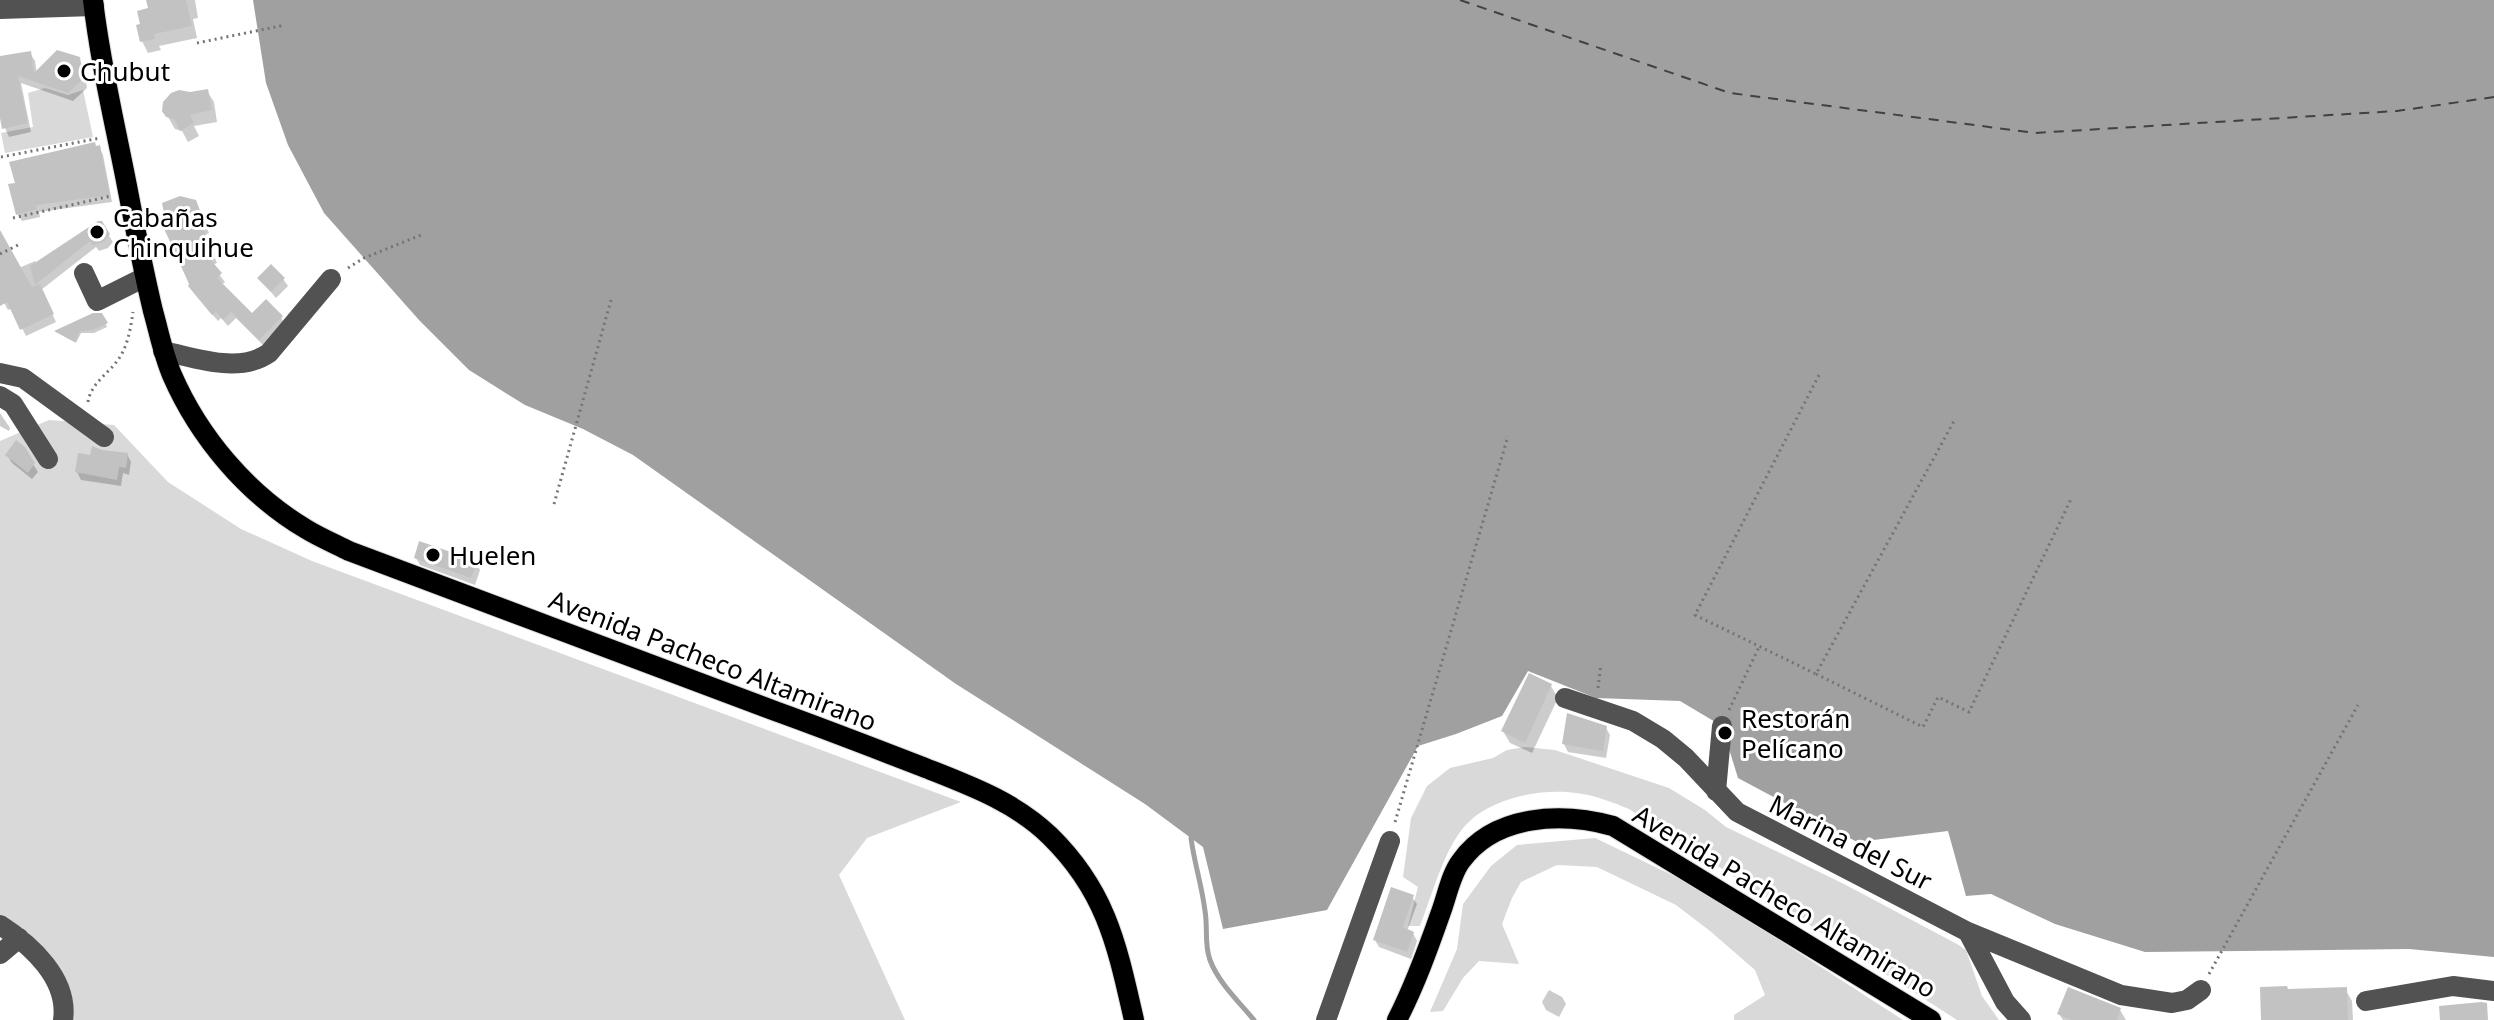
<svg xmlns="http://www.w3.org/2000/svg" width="2494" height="1020" font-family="'Noto Sans',sans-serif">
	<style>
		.green { fill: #d9d9d9 }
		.water { fill: #a0a0a0 }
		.shadow { fill: #0003 }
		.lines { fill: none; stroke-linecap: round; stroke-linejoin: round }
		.stream { stroke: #a0a0a0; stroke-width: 5 }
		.ferry { stroke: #414141; stroke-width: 2; stroke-dasharray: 10 8; stroke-linecap: butt }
		.building { fill: #c2c2c2 }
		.major-casing { stroke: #dbdbdb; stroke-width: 22 }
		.path { stroke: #747474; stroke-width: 3; stroke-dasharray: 2 4; stroke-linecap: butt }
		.minor { stroke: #525252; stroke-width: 20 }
		.major { stroke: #000; stroke-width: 20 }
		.poi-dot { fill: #000; stroke: #fff; stroke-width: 3 }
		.labels { text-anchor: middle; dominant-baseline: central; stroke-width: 6; stroke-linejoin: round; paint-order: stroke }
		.poi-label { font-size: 26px; fill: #000; stroke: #fff; text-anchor: start }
		.street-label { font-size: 26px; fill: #000; stroke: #fff }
	</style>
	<rect width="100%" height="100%" fill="#fff"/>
	<path class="green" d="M 45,88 L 68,95 L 83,90 L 93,137 L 5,153 L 1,133 L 33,127 L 28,93 Z
		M 49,420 L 114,425 L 168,482 L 241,529 L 312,561 L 961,802 L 867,838 L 839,875 L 905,1020 L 68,1020 L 69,1009 L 0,918 L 0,441 Z
		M 1525,747 L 1555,750 L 1669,788 L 1705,810 L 1726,827 L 1844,884 L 1957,944 L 1966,950 L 1982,996 L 1999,1020 L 1957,1020 L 1629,809 C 1612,802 1594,795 1576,793 C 1537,788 1481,799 1458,835 C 1441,860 1431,898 1420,926 L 1408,926 L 1418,887 L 1403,877 L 1411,818 L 1427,786 L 1450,768 L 1493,758 L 1507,750 Z
		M 1595,838 L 1697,887 L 1903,1020 L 1734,1020 L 1734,1015 L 1765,995 L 1755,970 L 1710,931 L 1676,905 L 1597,867 L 1557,865 L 1521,882 L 1512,898 L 1502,924 L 1519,964 L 1479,961 L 1463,978 L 1443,1011 L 1430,1012 L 1457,949 L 1463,904 L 1491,866 L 1517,845 Z"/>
	<path class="water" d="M 253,0 L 2494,0 L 2494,957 L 2409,949 L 2145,952 L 2055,924 L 1991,894 L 1966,896 L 1948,831 L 1857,842 L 1738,778 L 1722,726 L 1680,701 L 1596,698 L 1528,671 L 1502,716 L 1456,734 L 1418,746 L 1327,910 L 1223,929 L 1203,847 L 1145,804 L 956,684 L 633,455 L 583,429 L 525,405 L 469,370 L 419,320 L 324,213 L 288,145 L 266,83 Z"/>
	<path class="shadow" d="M 149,0 L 195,0 L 198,18 L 193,19 L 197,38 L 159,46 L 161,50 L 148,53 L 142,41 L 142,25 L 150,10 Z
		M 30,53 L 35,61 L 37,74 L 79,59 L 84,68 L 87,88 L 73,101 L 21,83 L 31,132 L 9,137 L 0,117 L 0,58 Z
		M 207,91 L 214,102 L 217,122 L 194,126 L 199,136 L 188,142 L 182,131 L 175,129 L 164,110 Z
		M 99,147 L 103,155 L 112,202 L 39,212 L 40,217 L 22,221 L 18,214 Z
		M 199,210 L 209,233 L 205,235 L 217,263 L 212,265 L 225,282 L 221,285 L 252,316 L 281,317 L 285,325 L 264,346 L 236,318 L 228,326 L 221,318 L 218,321 L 194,293 Z
		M 101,223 L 113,242 L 108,248 L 99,251 L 96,247 L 41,290 L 56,322 L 26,336 L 12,308 L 8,310 L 0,295 L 0,234 L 19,268 L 35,261 L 37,264 Z
		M 260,279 L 283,279 L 288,286 L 276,298 Z
		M 101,315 L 107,327 L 94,333 L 81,333 L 76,343 L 56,332 Z
		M 0,413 L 10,428 L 9,431 L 0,426 Z
		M 23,448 L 38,472 L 32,479 L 12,463 L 7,455 Z
		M 127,454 L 131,462 L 129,475 L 123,473 L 121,486 L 81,480 L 77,472 Z
		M 416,558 L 476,563 L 480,570 L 475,585 L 420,565 Z
		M 1551,686 L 1558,698 L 1532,753 L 1510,743 L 1503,731 Z
		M 1606,728 L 1610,735 L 1606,758 L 1568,752 L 1564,744 Z
		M 1412,897 L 1417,904 L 1407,931 L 1413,933 L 1417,941 L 1411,959 L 1379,947 L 1375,940 Z
		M 2345,989 L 2352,1001 L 2353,1020 L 2263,1020 L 2288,991 Z
		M 1549,990 L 1562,997 L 1566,1004 L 1559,1017 L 1546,1010 L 1542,1002 Z
		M 2120,1010 L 2126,1020 L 2063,1020 L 2059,1014 Z"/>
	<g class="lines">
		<path class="stream" d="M 1191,838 C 1194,862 1202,886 1205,911 C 1208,927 1204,944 1210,960 C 1218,982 1239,1002 1254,1020"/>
		<path class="ferry" d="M 1460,0 L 1730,93 L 2035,133 L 2397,111 L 2494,97"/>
	</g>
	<path class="building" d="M 146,0 L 186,0 L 192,26 L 154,34 L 155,39 L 140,42 L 136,25 L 140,24 L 137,11 L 148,8 Z
		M 57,50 L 80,57 L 83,79 L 68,93 L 18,76 L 28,123 L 2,129 L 0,118 L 0,56 L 31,51 L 34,73 Z
		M 208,89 L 212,110 L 190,115 L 194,123 L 180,131 L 174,119 L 166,117 L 162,111 L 163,102 L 171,93 L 179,90 L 190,92 Z
		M 95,142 L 96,146 L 100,145 L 110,195 L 36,205 L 37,209 L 16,215 L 8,184 L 15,183 L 9,162 Z
		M 180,196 L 196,200 L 206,226 L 202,227 L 215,255 L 209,258 L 222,273 L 217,278 L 252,313 L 266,299 L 283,316 L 259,340 L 231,312 L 223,320 L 216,312 L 212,315 L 188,286 L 189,284 L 162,224 L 166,223 L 162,203 Z
		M 98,221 L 102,221 L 110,234 L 104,242 L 93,245 L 90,241 L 35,285 L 30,266 Z
		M 0,230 L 32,287 L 40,284 L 54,314 L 20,330 L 7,302 L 0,306 Z
		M 271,264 L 285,278 L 271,292 L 257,278 Z
		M 93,313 L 102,313 L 108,323 L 92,330 L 80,331 L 75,342 L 54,331 Z
		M 16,440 L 25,447 L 35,463 L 28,473 L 5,455 Z
		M 92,446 L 102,450 L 128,453 L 126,468 L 119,467 L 117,480 L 75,472 L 78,453 L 90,455 Z
		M 419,541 L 477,561 L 471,578 L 414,558 Z
		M 1529,673 L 1552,684 L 1525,743 L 1501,731 Z
		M 1567,713 L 1607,726 L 1603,751 L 1562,744 Z
		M 1391,887 L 1414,895 L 1403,927 L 1414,932 L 1407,952 L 1373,940 Z
		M 2287,986 L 2288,989 L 2347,987 L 2348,1020 L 2261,1020 L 2260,987 Z
		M 2068,987 L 2121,1008 L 2117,1020 L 2072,1020 L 2057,1014 Z
		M 2481,1002 L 2487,1003 L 2488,1020 L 2440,1020 L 2439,1006 Z"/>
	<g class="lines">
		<g class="major-casing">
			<path id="major" d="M 93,0 C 100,62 115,124 127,186 C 135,228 143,269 153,311 C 159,332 163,354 172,375 C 199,437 247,494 306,529 C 319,537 335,544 349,551 C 491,604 633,658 775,711 C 825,729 874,748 923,767 C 968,785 1014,801 1050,836 C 1107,892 1117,946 1134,1020
				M 1397,1020 C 1415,985 1428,949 1441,912 C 1447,896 1451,874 1461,861 C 1495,814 1562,812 1613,826 L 1931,1020"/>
		</g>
		<path class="path" d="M 197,43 L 285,25
			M 1,157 L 100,138
			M 13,218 L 111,196
			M 0,254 L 18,245
			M 348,268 L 364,258 L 421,235
			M 1819,375 L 1695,615 L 1816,674 L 1954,421
			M 88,402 C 90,387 103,377 113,366 C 127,351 130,332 133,312
			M 554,504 L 611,300
			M 1816,674 L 1923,727 L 1938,697 L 1969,712 L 2072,497
			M 1598,688 L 1601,664
			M 1729,710 L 1760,645
			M 1395,822 L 1508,436
			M 2209,974 L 2358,705"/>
		<path class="minor" d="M 0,9 L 94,6
			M 84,273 L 97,301 L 145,277
			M 163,351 C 197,358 239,374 269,353 L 331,279
			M 0,373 L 23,378 L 104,437
			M 0,396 L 13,404 L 48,459
			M 1565,698 L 1633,721 L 1663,739 L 1686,758 L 1737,812 L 1968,932 L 2121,995 L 2172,1003 L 2187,1000 L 2201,990
			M 1716,791 L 1722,726
			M 0,925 C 31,945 69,979 63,1020
			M 1968,932 L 2005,1002 L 2021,1020
			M 0,954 L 19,938
			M 2366,1001 L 2453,986 L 2494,991
			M 1326,1020 L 1390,841"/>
		<use href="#major" class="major"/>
	</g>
	<g class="poi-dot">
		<circle cx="64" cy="71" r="8"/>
		<circle cx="97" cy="232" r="8"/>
		<circle cx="433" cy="555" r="8"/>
		<circle cx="1725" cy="733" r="8"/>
	</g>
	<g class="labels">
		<g class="poi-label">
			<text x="80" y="71">Chubut</text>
			<text x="113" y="217">Cabañas<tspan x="113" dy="30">Chinquihue</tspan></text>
			<text x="449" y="555">Huelen</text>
			<text x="1741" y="718">Restorán<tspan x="1741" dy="30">Pelícano</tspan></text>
		</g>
		<g class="street-label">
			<text transform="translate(713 660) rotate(21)">Avenida Pacheco Altamirano</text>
			<text transform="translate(1851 842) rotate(27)">Marina del Sur</text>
			<text transform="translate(1785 901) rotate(31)">Avenida Pacheco Altamirano</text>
		</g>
	</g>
</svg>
